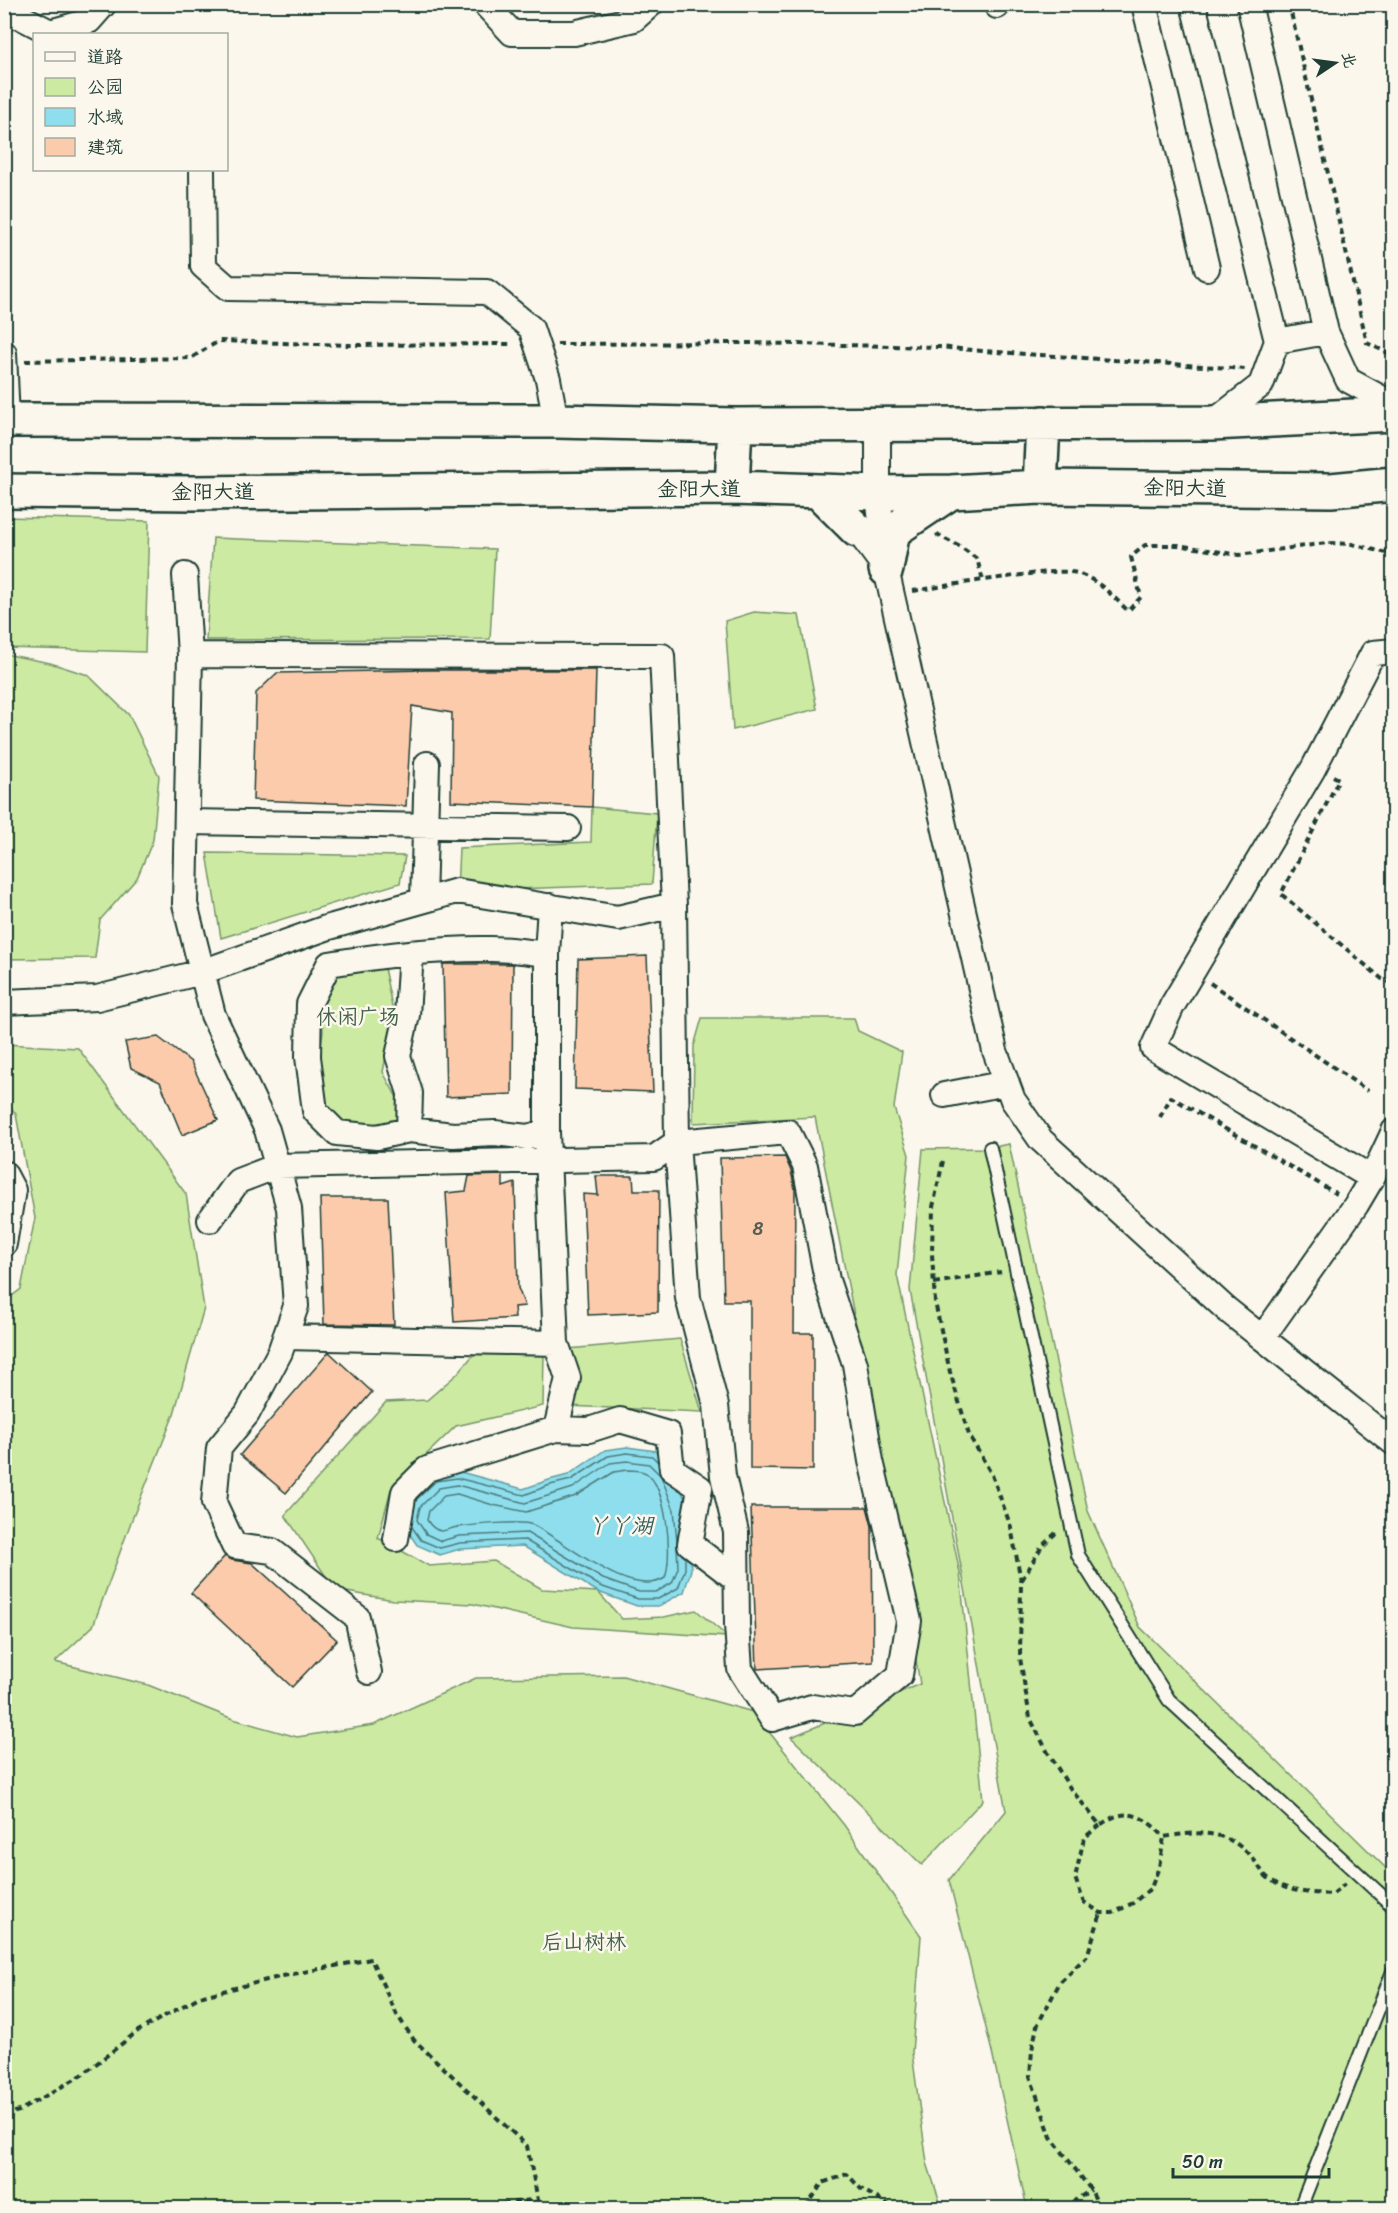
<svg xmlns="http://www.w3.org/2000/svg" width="1398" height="2213" font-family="Sriracha,'LXGW WenKai TC',sans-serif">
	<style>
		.green { fill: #cceaa1; stroke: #76946a; stroke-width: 1.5 }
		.water { fill: #8fdeed; stroke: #629ea3; stroke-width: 1.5 }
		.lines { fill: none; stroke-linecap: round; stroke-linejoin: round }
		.shore { stroke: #4c7d7e; stroke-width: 1.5 }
		.building { fill: #fccbac; stroke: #1f3d34; stroke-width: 1.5 }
		.lane-casing { stroke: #1f3d34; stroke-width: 16 }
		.street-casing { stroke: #1f3d34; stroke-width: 28 }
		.primary-casing { stroke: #1f3d34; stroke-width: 38 }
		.path { stroke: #1f3d34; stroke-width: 4; stroke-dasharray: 6 4.5; stroke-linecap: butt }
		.lane { stroke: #fbf7ec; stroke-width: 12 }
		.street { stroke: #fbf7ec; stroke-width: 24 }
		.primary { stroke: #fbf7ec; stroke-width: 33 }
		.labels { text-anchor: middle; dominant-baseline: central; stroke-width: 5; stroke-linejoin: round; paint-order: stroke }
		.number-label { font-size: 18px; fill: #566052 }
		.street-label { font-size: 21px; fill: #1f3d34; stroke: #fbf7ec }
		.park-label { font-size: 21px; fill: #42604a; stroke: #fbf7ec }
		.water-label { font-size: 22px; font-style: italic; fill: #355d59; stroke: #fbf7ec }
	</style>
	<rect width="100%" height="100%" fill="#fbf7ec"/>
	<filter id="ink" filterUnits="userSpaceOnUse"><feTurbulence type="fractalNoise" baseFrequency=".0167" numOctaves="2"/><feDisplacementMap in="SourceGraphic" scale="12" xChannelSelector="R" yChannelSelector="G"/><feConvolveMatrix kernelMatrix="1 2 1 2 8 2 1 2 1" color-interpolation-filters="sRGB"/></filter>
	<g filter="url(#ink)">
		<path class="green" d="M 5,517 L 149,521 L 145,652 L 5,648 Z
			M 213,538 L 495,549 L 490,639 L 206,640 Z
			M 754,612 L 799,615 L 817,709 L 733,730 L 725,621 Z
			M 5,654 L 50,663 L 88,675 L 129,715 L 159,776 L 153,840 L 137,878 L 100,920 L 95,958 L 5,959 Z
			M 592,807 L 657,813 L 652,884 L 457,891 L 459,848 L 591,842 Z
			M 207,853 L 405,856 L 400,883 L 221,938 Z
			M 383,963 L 394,1016 L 383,1072 L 407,1116 L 386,1127 L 361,1133 L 336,1120 L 321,1093 L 318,1063 L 323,1032 L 321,1000 L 332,980 L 347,965 Z
			M 702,1018 L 854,1018 L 858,1031 L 902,1052 L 894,1108 L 909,1155 L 897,1275 L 960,1573 L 983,1800 L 922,1865 L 791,1737 L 920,1684 L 881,1452 L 815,1117 L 693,1123 L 694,1046 Z
			M 4,1044 L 78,1048 L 186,1194 L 204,1308 L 174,1414 L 131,1522 L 93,1626 L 55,1662 L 148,1685 L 233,1719 L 297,1737 L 374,1725 L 476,1678 L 623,1676 L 753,1712 L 844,1825 L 921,1936 L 912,2053 L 927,2163 L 942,2208 L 5,2208 L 4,1302 L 21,1289 L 35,1218 L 16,1114 L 5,1101 Z
			M 1009,1144 L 1088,1511 L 1140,1627 L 1393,1875 L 1393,2208 L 1027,2208 L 992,2052 L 949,1880 L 1006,1811 L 910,1290 L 923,1149 L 989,1148 Z
			M 680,1339 L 702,1412 L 567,1406 L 568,1349 Z
			M 475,1353 L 544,1354 L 543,1406 L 456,1426 L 391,1489 L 378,1538 L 429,1566 L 494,1561 L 542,1589 L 598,1592 L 622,1619 L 664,1617 L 696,1610 L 728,1637 L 573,1627 L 473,1604 L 394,1600 L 335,1590 L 285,1515 L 386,1402 L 427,1400 L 457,1374 Z"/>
		<path class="water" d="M 627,1447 L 656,1451 L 672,1469 L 688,1506 L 691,1570 L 684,1592 L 659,1606 L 637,1606 L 598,1592 L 523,1546 L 460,1549 L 440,1555 L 417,1545 L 403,1524 L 408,1500 L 432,1475 L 457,1471 L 523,1489 L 549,1480 L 568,1475 L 605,1450 Z"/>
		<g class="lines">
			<path class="shore" d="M 627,1470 C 632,1470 641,1470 646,1473 C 667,1487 673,1556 665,1578 C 630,1601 564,1540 533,1525 C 522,1520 473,1525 459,1527 C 453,1527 446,1531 441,1531 C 434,1530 430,1525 427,1520 L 429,1511 L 444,1496 L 457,1494 L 493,1505 L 526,1512 L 576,1496 L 614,1472 Z
				M 416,1500 L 436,1481 L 457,1478 L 524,1495 L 550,1485 L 571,1480 L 608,1456 L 627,1453 L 652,1456 L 658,1462
				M 412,1527 L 421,1540 L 440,1548 L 460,1543 L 525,1540 L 600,1586 L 638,1599 L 658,1599 L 678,1588 L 685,1569 L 685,1557
				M 677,1541 L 674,1510 L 661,1476 L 649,1464 L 627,1461 L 610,1463 L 573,1488 L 525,1503 L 457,1485 L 439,1488 L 420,1507 L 417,1520 L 426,1534 L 441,1541 L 459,1536 L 527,1533 L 603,1579 L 639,1592 L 656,1592 L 672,1583 L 678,1568 L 677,1545"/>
		</g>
		<path class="building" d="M 429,670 L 596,670 L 592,807 L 451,801 L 452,713 L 412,706 L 406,806 L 253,800 L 256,693 L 277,673 Z
			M 647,956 L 653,1092 L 575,1089 L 578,959 Z
			M 443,964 L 513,964 L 512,1094 L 446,1097 Z
			M 158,1037 L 191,1062 L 218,1120 L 182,1135 L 160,1082 L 131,1068 L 125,1042 Z
			M 785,1157 L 791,1171 L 795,1189 L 794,1333 L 813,1333 L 813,1470 L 750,1469 L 750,1301 L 724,1301 L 720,1158 Z
			M 503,1175 L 503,1187 L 515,1183 L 518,1288 L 525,1306 L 514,1307 L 515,1318 L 454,1322 L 446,1193 L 466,1191 L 469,1176 Z
			M 596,1176 L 633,1176 L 634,1190 L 659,1190 L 658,1312 L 588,1315 L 583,1194 L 598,1195 Z
			M 320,1198 L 388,1198 L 394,1325 L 324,1324 Z
			M 329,1352 L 372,1392 L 286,1493 L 240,1455 Z
			M 751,1507 L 867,1507 L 872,1526 L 873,1662 L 757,1669 Z
			M 225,1556 L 232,1560 L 252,1563 L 337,1640 L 292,1687 L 191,1593 Z"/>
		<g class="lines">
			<g class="lane-casing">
				<path id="lane" d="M 990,1148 L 1078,1555 L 1169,1700 L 1394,1907
					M 1300,2208 L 1394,1969"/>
			</g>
			<g class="street-casing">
				<path id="street" d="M 485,4 L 512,33 L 574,33 L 634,19 L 651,4
					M 997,4 L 997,6
					M 1144,4 L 1207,268
					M 1193,4 L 1277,341 L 1261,385 L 1212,423
					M 1249,4 L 1326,332 L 1348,380 L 1394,405
					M 4,18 L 17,15 L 50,32 L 89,21 L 104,4
					M 202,170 L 203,266 L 228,288 L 487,292 L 531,328 L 548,379 L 556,421
					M 1277,341 L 1326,332
					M 4,353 L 7,420
					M 878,424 L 878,493 L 884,552
					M 857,530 L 886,569 L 995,1051 L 1013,1100 L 1041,1140 L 1226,1309 L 1394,1443
					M 185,575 L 190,655 L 185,904 L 213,1015 L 267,1130 L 289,1208 L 296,1306 L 280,1352 L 247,1414 L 219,1448 L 214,1503 L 234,1546 L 272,1551 L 357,1617 L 369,1672
					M 190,655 L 662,656 L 674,905 L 677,1142 L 688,1298 L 716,1405 L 723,1476 L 736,1532 L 737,1625 L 740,1669 L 772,1719 L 812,1707 L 855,1713 L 900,1675 L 909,1621 L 871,1461 L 855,1364 L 827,1280 L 805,1166 L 788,1132 L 677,1142 L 654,1158 L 277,1166 L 238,1181 L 210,1220
					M 187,822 L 568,828
					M 423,900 L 427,764
					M 550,906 L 547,954 C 529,952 510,949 491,949 C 437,948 382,955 329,964 L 309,1004 L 308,1057 L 315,1111 L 337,1133 L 377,1137 L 409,1130 L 453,1135 L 495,1133 L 527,1137 L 547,1132 L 556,1343 L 568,1378 L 556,1429 L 589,1430 L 620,1420 L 668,1434 L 672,1469 L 700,1488 L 690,1544 L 736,1579
					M 4,1002 L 97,998 L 202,972 L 326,928 L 457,891 L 618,918 L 674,905
					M 944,1095 L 1007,1083
					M 409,1130 L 410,1093 L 398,1056 L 407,1015 L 411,953
					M 547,1132 L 547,954
					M 4,1173 L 13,1190 L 4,1244
					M 1372,1178 L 1153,1048 L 1172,1006 L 1313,769 L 1373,653 L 1394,651
					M 285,1337 L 556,1343
					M 1262,1338 L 1356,1205 L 1372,1178 L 1394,1131
					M 396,1539 L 404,1492 L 427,1469 L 556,1429"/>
			</g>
			<g class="primary-casing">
				<path id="primary" d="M 4,420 L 556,421 L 735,425 L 1212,423 L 1394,414
					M 1040,487 L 1043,423
					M 732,488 L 735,425
					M 4,491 L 193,493 L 732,488 L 878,493 L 951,492 L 1040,487 L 1331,490 L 1394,484
					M 819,492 L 857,530
					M 886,569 L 893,531 L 951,492"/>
			</g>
			<path class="path" d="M 1289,4 L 1367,343 L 1394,356
				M 557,344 L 747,343 L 939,347 L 982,351 L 1245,369
				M 25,361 L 191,358 L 219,341 L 349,345 L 513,344
				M 936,536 L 938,535 L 962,548 L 977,559 L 983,580 C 1005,578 1063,567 1080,574 C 1099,581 1114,597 1128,611 L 1141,597 L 1131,557 L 1145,545 L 1178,545 L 1239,555 L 1327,543 L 1352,544 L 1394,555
				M 913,591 L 983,580
				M 1333,776 L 1339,779 L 1281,894 L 1382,979 L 1394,984
				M 1210,983 L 1368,1091
				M 1160,1117 L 1171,1097 L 1337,1194
				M 943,1161 L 933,1207 L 932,1254 L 935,1302 L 950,1372 L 969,1435 L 992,1475 L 1011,1527 L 1021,1581 L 1020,1658 L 1030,1718 L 1047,1751 L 1070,1788 L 1100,1825 C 1105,1822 1112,1817 1117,1816 C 1137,1810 1152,1824 1164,1837 C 1200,1831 1228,1829 1253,1859 C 1259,1865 1263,1876 1271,1880 C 1289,1893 1312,1893 1333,1894 L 1345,1884
				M 934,1283 L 1001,1272
				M 1022,1580 L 1042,1546 L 1058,1531
				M 1100,1825 L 1084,1838 L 1075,1878 L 1084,1902 L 1101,1913 L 1113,1913 L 1133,1903 L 1151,1888 L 1159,1867 L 1164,1837
				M 4,2115 L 19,2111 L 82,2075 L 138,2031 L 199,1997 L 283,1976 L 371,1959 L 397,2015 L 414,2040 L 527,2146 L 539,2205
				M 493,2208 L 503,2204 L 531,2200 L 544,2208
				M 806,2208 L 822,2183 L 847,2174 L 861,2189 L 894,2208
				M 1063,2208 L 1091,2190
				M 1100,2208 L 1091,2190 L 1051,2137 L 1030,2076 L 1032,2050 L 1037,2026 L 1060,1982 L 1087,1956 L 1101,1913"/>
			<use href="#lane" class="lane"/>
			<use href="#street" class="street"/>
			<use href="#primary" class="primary"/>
		</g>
	</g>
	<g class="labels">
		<g class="number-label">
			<text x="758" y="1229">8</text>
		</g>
		<g class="street-label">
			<text transform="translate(1185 488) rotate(1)">金阳大道</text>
			<text x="699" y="489">金阳大道</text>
			<text x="213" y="492">金阳大道</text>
		</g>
		<g class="park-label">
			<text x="358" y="1017">休闲广场</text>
			<text x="584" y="1942">后山树林</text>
		</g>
		<g class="water-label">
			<text x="620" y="1525">丫丫湖</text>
		</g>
	</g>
	<rect width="1398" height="2213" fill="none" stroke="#fbf7ec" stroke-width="24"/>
	<rect x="12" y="12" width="1374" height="2189" fill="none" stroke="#1f3d34" stroke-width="2" filter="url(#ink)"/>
	<rect x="33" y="33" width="195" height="138" fill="#fbf7ec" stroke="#a3ada2" stroke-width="1.5"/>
	<rect x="45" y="52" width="30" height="9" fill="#fbf7ec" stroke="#a3ada2" stroke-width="1.5"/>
	<text x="87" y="63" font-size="18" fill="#1f3d34">道路</text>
	<rect x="45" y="78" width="30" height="18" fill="#cceaa1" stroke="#a3ada2" stroke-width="1.5"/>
	<text x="87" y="93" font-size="18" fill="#1f3d34">公园</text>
	<rect x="45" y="108" width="30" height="18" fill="#8fdeed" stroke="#a3ada2" stroke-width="1.5"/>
	<text x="87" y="123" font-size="18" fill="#1f3d34">水域</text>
	<rect x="45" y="138" width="30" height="18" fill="#fccbac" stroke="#a3ada2" stroke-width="1.5"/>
	<text x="87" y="153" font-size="18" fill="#1f3d34">建筑</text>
	<g transform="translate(1335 63) rotate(77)" stroke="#fbf7ec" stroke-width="4.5" paint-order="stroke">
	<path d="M0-4.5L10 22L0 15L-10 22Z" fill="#1f3d34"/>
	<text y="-9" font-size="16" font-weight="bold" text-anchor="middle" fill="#1f3d34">北</text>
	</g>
	<path d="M1173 2168v9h156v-9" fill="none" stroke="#1f3d34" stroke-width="3"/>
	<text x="1182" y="2168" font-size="18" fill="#1f3d34" stroke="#fbf7ec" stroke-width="4.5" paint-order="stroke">50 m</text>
</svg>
